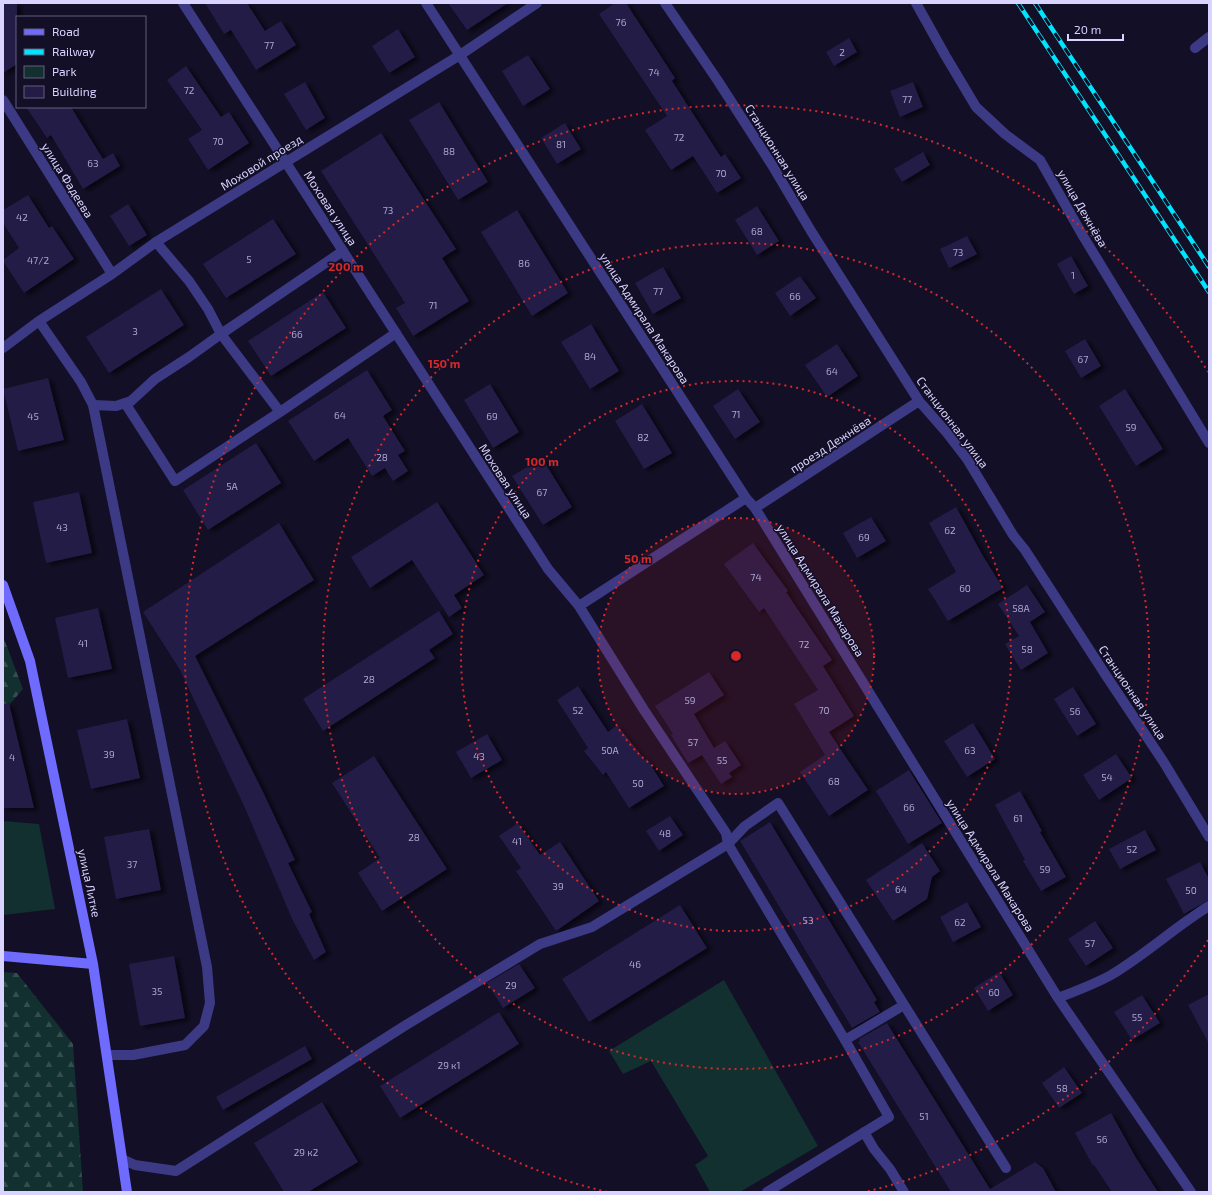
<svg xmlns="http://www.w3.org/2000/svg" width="1212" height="1195" font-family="'Exo 2',sans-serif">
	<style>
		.green { fill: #12302f }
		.forest { fill: url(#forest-firs) }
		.building { fill: #241b47; filter: url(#shadow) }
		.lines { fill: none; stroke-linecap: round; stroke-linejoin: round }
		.lane { stroke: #3d3a85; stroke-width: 10 }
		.street { stroke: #3d3a85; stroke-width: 10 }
		.secondary { stroke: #6f6bff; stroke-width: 10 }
		.rail-casing { stroke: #00e5ff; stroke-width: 4.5 }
		.rail { stroke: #130f26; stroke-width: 3; stroke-dasharray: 9; stroke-linecap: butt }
		.ring { fill: none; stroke: #d62828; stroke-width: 2; stroke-dasharray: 2 4 }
		.labels { text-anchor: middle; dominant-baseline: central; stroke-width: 3; stroke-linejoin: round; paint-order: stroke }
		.number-label { font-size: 10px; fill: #aca6d1 }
		.street-label { font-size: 12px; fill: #d9d4ff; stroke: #130f26 }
		.centre { fill: #d62828; stroke: #130f26; stroke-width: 2 }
		.ring-label { font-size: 12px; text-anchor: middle; font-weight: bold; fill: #d62828; stroke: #130f26; stroke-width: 3; stroke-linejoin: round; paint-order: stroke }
	</style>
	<defs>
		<pattern id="forest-firs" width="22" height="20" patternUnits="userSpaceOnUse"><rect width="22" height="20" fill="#12302f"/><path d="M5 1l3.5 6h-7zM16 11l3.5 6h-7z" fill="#344d4e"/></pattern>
		<filter id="shadow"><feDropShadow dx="4.5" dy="2.5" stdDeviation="2" flood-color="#0009"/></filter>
	</defs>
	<rect width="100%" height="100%" fill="#130f26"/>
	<path class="green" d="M 3,821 L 39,824 L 55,909 L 3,915 Z
		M 724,980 L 818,1146 L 740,1192 L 710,1192 L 695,1165 L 708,1156 L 651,1061 L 623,1074 L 609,1051 Z"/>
	<path class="forest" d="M 3,636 L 23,689 L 5,710 L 3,710 Z
		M 3,972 L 17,973 L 73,1044 L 83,1192 L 3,1192 Z"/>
	<path class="building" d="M 3,3 L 17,3 L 17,64 L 3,73 Z
		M 205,3 L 247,3 L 265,31 L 281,21 L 296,45 L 256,70 L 231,30 L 224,34 Z
		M 448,3 L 508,3 L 467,30 Z
		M 615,3 L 626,3 L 675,78 L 672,81 L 721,157 L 725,154 L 741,178 L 717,193 L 693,156 L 671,170 L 645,130 L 667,116 L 599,14 Z
		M 398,29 L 415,57 L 389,73 L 372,46 Z
		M 849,38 L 857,52 L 834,66 L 826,52 Z
		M 528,55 L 550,89 L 523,106 L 502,71 Z
		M 186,66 L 221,117 L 229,112 L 249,143 L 208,170 L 188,139 L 202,130 L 167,80 Z
		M 305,82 L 325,118 L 306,130 L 284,94 Z
		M 913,82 L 923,107 L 900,117 L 890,91 Z
		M 439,102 L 488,182 L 458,200 L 409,120 Z
		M 26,107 L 71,107 L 103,159 L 113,153 L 120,166 L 83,189 L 51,135 L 47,138 Z
		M 565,123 L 581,149 L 557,164 L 541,138 Z
		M 381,133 L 456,249 L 442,258 L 469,301 L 413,336 L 396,308 L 405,303 L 321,171 Z
		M 923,152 L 930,165 L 902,182 L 894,169 Z
		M 28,195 L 49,228 L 52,226 L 74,259 L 24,293 L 3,261 L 3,260 L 19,248 L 3,223 L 3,210 Z
		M 128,204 L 147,235 L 129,246 L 110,216 Z
		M 757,206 L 779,241 L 757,255 L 735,220 Z
		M 517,210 L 568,293 L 532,316 L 481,232 Z
		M 273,219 L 296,254 L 226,298 L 203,264 Z
		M 967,236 L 977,254 L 949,268 L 940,249 Z
		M 1071,256 L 1088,286 L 1074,294 L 1057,264 Z
		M 663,267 L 681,298 L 653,314 L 635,283 Z
		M 800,276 L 816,298 L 790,316 L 775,293 Z
		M 161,289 L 184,325 L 109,373 L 86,337 Z
		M 323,292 L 346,328 L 271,376 L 248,341 Z
		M 591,324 L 619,371 L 590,389 L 561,342 Z
		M 1085,339 L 1101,366 L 1081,378 L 1065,351 Z
		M 837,344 L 858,376 L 827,397 L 805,365 Z
		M 367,370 L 392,410 L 383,416 L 405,451 L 398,455 L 408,471 L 393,481 L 385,468 L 372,476 L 348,438 L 314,461 L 288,421 Z
		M 48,378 L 64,440 L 18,451 L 3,389 Z
		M 490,384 L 519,432 L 493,448 L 464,400 Z
		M 738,389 L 760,422 L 735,439 L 713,406 Z
		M 1125,389 L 1163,449 L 1136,466 L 1099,406 Z
		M 642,404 L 672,453 L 644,469 L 615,421 Z
		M 256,443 L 281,483 L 208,530 L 183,490 Z
		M 542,458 L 572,507 L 543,525 L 512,476 Z
		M 79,492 L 92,553 L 46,563 L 33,502 Z
		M 437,502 L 484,575 L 454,595 L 462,608 L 449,617 L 412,560 L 370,588 L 351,557 Z
		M 956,507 L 983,556 L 1003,588 L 948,621 L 928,589 L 956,572 L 929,523 Z
		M 871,517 L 886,541 L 857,558 L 843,533 Z
		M 279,523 L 314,580 L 195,656 L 264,794 L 295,860 L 288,863 L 312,912 L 309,914 L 326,952 L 314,960 L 293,921 L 245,808 L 180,670 L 143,612 Z
		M 753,543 L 788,591 L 786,592 L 832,660 L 823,666 L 854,716 L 829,732 L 868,790 L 829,816 L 800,772 L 825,755 L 794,704 L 818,690 L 764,608 L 759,612 L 724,564 Z
		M 1027,585 L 1045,612 L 1030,622 L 1048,653 L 1021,670 L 1005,644 L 1019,636 L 998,604 Z
		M 98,608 L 112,669 L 68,678 L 55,618 Z
		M 439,611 L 453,634 L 429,650 L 435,658 L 323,731 L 303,699 Z
		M 709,672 L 724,695 L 694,714 L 714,748 L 725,741 L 741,765 L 729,773 L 732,777 L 721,784 L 702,755 L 688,763 L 671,735 L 673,734 L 655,706 Z
		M 578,686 L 608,732 L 617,725 L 645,760 L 647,759 L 664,786 L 629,808 L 606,772 L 603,775 L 584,751 L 588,748 L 557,700 Z
		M 1073,687 L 1096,724 L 1077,736 L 1054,699 Z
		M 9,703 L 34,808 L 3,808 L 3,704 Z
		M 127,719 L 140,778 L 91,789 L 77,730 Z
		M 973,723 L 995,759 L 967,777 L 944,741 Z
		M 487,734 L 502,760 L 471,778 L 456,752 Z
		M 1116,754 L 1132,778 L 1099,800 L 1083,775 Z
		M 374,756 L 447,869 L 382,911 L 358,873 L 380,858 L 332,783 Z
		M 909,770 L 942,823 L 908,844 L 876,791 Z
		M 1020,791 L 1042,831 L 1040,832 L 1066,877 L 1041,891 L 1023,861 L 1025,860 L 995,805 Z
		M 670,816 L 683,835 L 659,851 L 646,831 Z
		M 770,822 L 877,1000 L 874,1002 L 880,1012 L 852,1028 L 740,841 Z
		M 518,823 L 540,855 L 560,842 L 599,901 L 556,931 L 516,871 L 521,868 L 499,836 Z
		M 149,829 L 161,890 L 116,899 L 104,837 Z
		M 1145,830 L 1156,850 L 1120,869 L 1109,849 Z
		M 922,843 L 940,871 L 932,877 L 927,899 L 893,921 L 866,880 Z
		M 1200,862 L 1209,879 L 1209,900 L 1184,914 L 1166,879 Z
		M 967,902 L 981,927 L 953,942 L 940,917 Z
		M 680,905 L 707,948 L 589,1022 L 562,979 Z
		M 1095,921 L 1113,948 L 1086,966 L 1068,939 Z
		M 174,956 L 185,1018 L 140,1026 L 129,964 Z
		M 519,964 L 535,988 L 503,1008 L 487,983 Z
		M 999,972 L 1013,995 L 988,1011 L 974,988 Z
		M 1209,994 L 1209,1044 L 1188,1005 Z
		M 1142,995 L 1160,1023 L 1132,1040 L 1114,1012 Z
		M 499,1012 L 519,1044 L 400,1118 L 380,1086 Z
		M 887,1023 L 990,1189 L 1035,1162 L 1043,1168 L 1056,1192 L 951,1192 L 858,1042 L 860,1041 L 859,1039 Z
		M 305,1046 L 312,1059 L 223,1110 L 216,1097 Z
		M 1064,1067 L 1082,1093 L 1059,1108 L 1042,1083 Z
		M 322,1102 L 358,1162 L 308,1192 L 284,1192 L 254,1143 Z
		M 1111,1113 L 1136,1158 L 1158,1192 L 1112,1192 L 1094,1165 L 1093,1166 L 1075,1133 Z"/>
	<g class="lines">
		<path class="lane" d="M 1195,48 L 1209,37
			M 125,403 L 175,481 L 280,412 L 221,334 L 343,251
			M 93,405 L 116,406 L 131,401 L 155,379 L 189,357 L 221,334 L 208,309 L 189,281 L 156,242
			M 280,412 L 396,333
			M 864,1132 L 874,1149 L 890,1169 L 904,1192
			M 122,1159 L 135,1165 L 176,1171 L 406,1025 L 540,944 L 592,927 L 728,844 L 845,1040 L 889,1117 L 767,1192"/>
		<path class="street" d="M 183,3 L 548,569 L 579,606 L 644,710 L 726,833 L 728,844 L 745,826 L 778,803 L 1006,1168
			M 426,3 L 746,498 L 755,508 L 1058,998 L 1191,1192
			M 665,3 L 718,81 L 772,165 L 811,231 L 919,401 L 947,433 L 967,459 L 1013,535 L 1025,550 L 1105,674 L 1163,761 L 1209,837
			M 916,3 L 945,55 L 976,107 L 1005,134 L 1040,160 L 1083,236 L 1209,443
			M 3,100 L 112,274
			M 39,321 L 81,382 L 93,405 L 207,967 L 210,1003 L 204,1026 L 185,1045 L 133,1055 L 107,1055
			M 3,348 L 39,321 L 112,274 L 156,242 L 460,55 L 537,3
			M 755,508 L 919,401
			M 579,606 L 746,498
			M 1058,998 C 1076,991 1095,984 1111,975 C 1146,954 1175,927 1209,906
			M 845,1040 L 904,1005"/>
		<path class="secondary" d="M 3,585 L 30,661 L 93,964 L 127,1192
			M 3,956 L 93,964"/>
		<g class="rail-casing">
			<path id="rail" d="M 1018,3 L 1209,292
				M 1035,3 L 1209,267"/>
		</g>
		<use href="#rail" class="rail"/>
	</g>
	<circle cx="736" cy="656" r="138" fill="#d62828" fill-opacity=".12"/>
	<g class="ring">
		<circle cx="736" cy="656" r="138"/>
		<circle cx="736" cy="656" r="275"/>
		<circle cx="736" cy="656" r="413"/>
		<path d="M1208 940A551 551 0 0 1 865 1192M607 1192A551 551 0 1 1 1208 372"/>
	</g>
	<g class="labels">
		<g class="number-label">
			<text x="621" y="22">76</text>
			<text x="269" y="45">77</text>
			<text x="842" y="52">2</text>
			<text x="654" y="72">74</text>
			<text x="189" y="90">72</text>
			<text x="907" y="99">77</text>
			<text x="679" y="137">72</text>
			<text x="218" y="141">70</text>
			<text x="561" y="144">81</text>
			<text x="449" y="151">88</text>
			<text x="93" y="163">63</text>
			<text x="721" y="173">70</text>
			<text x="388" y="210">73</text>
			<text x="22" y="217">42</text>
			<text x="757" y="231">68</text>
			<text x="958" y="252">73</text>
			<text x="249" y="259">5</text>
			<text x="38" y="260">47/2</text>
			<text x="524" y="263">86</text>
			<text x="1073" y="275">1</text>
			<text x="658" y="291">77</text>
			<text x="795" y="296">66</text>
			<text x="433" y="305">71</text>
			<text x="135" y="331">3</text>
			<text x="297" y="334">66</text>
			<text x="590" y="356">84</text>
			<text x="1083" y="359">67</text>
			<text x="832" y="371">64</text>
			<text x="736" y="414">71</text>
			<text x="340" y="415">64</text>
			<text x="33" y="416">45</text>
			<text x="492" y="416">69</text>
			<text x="1131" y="427">59</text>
			<text x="643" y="437">82</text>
			<text x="382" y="457">28</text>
			<text x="232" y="486">5А</text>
			<text x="542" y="492">67</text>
			<text x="62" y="527">43</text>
			<text x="950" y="530">62</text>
			<text x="864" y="537">69</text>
			<text x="756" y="577">74</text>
			<text x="965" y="588">60</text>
			<text x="1021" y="608">58А</text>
			<text x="83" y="643">41</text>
			<text x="804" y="644">72</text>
			<text x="1027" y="649">58</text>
			<text x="369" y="679">28</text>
			<text x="690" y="700">59</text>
			<text x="578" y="710">52</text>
			<text x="824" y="710">70</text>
			<text x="1075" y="711">56</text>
			<text x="693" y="742">57</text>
			<text x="610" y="750">50А</text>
			<text x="970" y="750">63</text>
			<text x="109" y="754">39</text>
			<text x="479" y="756">43</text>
			<text x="12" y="757">4</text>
			<text x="722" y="760">55</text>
			<text x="1107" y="777">54</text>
			<text x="834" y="781">68</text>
			<text x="638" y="783">50</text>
			<text x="909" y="807">66</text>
			<text x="1018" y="818">61</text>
			<text x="665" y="833">48</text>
			<text x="414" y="837">28</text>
			<text x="517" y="841">41</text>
			<text x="1132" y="849">52</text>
			<text x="132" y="864">37</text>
			<text x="1045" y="869">59</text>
			<text x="558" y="886">39</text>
			<text x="901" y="889">64</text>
			<text x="1191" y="890">50</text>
			<text x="808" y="920">53</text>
			<text x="960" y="922">62</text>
			<text x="1090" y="943">57</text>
			<text x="635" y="964">46</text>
			<text x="511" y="985">29</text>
			<text x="157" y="991">35</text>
			<text x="994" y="992">60</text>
			<text x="1137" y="1017">55</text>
			<text x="449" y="1065">29 к1</text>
			<text x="1062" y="1088">58</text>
			<text x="924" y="1116">51</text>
			<text x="1102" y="1139">56</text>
			<text x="306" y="1152">29 к2</text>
		</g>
		<g class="street-label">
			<text transform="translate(778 152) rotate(58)">Станционная улица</text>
			<text transform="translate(261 162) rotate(-32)">Моховой проезд</text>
			<text transform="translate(68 180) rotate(58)">улица Фадеева</text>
			<text transform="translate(331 208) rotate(57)">Моховая улица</text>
			<text transform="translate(1083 208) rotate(60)">улица Дежнёва</text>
			<text transform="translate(645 318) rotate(57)">улица Адмирала Макарова</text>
			<text transform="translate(953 422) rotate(53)">Станционная улица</text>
			<text transform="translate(830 444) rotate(-33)">проезд Дежнёва</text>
			<text transform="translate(506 481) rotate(57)">Моховая улица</text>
			<text transform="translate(821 590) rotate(58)">улица Адмирала Макарова</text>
			<text transform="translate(1133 692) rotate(56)">Станционная улица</text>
			<text transform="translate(991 865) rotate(58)">улица Адмирала Макарова</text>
			<text transform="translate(90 883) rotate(78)">улица Литке</text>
		</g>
	</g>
	<circle cx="736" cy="656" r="6" class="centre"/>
	<g class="ring-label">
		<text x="346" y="271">200 m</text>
		<text x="444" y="368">150 m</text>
		<text x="542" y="466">100 m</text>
		<text x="638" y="563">50 m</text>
	</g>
	<rect width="1212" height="1195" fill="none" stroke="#d9d4ff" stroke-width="8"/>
	<rect x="16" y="16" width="130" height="92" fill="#130f26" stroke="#625e7d"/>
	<rect x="24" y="29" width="20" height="6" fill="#6f6bff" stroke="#625e7d"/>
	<text x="52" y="36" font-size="12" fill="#d9d4ff">Road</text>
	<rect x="24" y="49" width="20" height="6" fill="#00e5ff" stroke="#625e7d"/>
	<text x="52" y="56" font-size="12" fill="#d9d4ff">Railway</text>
	<rect x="24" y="66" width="20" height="12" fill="#12302f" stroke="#625e7d"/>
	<text x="52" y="76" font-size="12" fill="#d9d4ff">Park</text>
	<rect x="24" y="86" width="20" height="12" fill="#241b47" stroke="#625e7d"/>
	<text x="52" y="96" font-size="12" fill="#d9d4ff">Building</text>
	<path d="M1068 34v6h55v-6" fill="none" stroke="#d9d4ff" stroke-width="2"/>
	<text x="1074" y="34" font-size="12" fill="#d9d4ff" stroke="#130f26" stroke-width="3" paint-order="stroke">20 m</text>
</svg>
